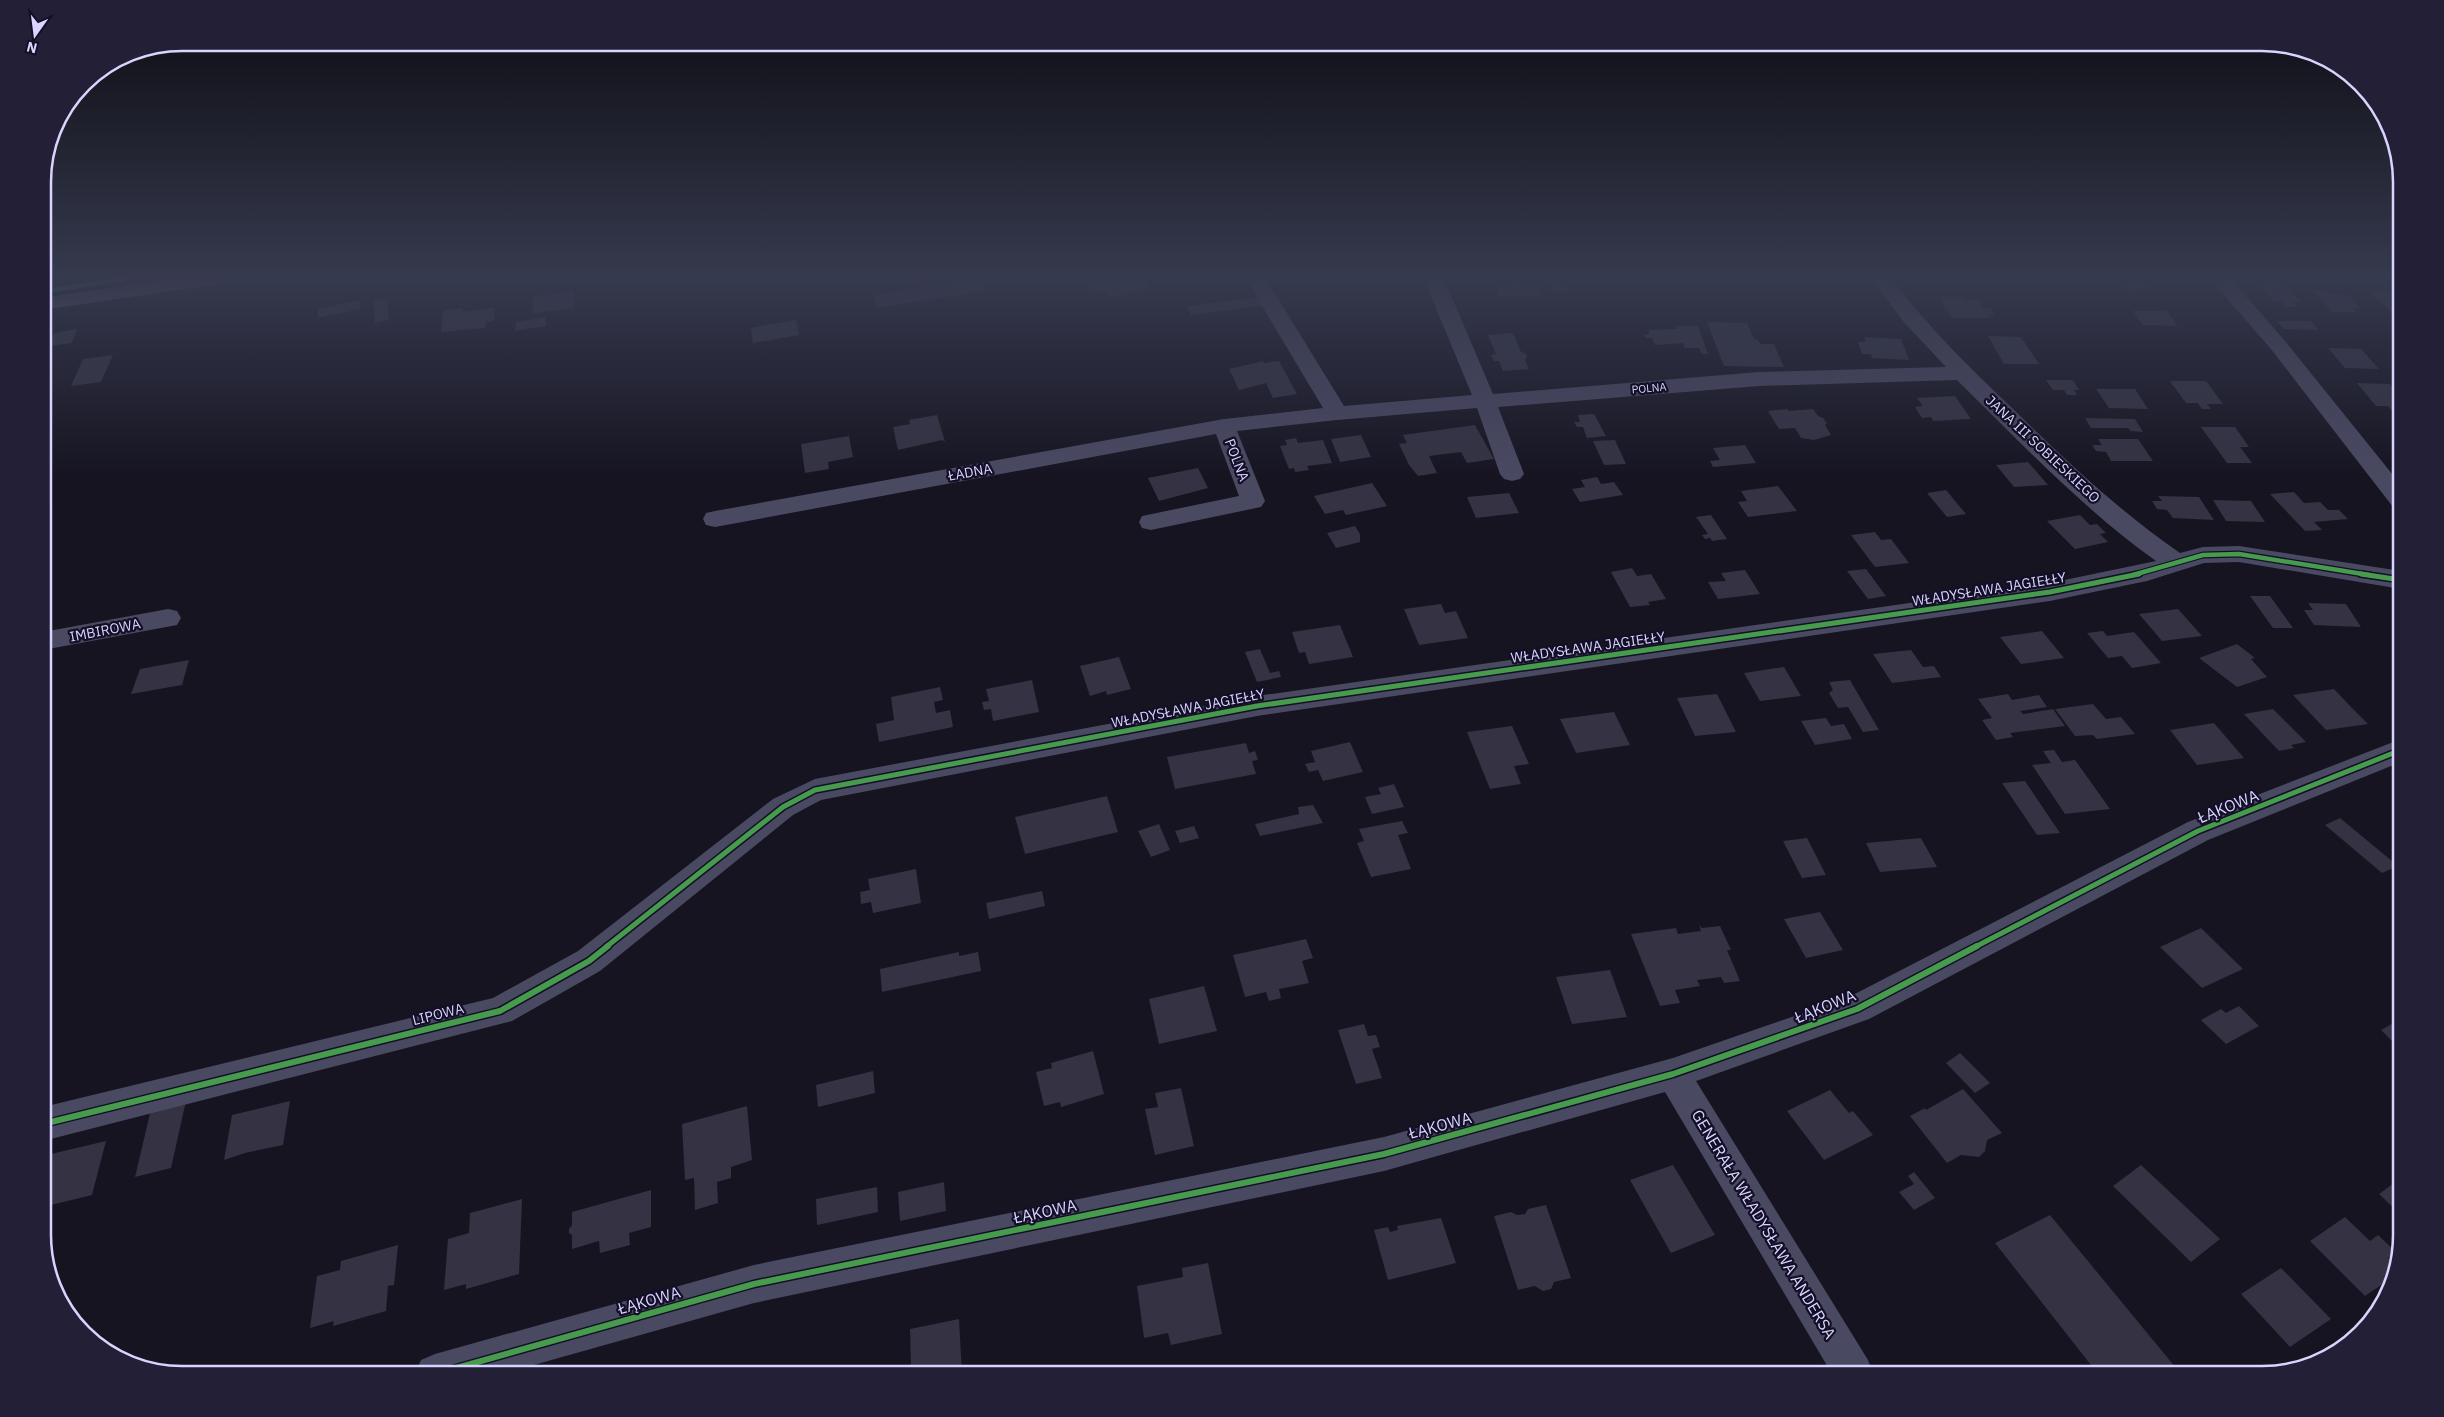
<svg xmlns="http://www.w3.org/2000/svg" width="2444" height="1417" font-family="'IBM Plex Sans',sans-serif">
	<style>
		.building { fill: #343243 }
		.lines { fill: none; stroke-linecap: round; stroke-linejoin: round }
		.minor { fill: #4a4962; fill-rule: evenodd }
		.major { fill: #5e5373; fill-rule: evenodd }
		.cycleway-far2-casing { stroke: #130f26; stroke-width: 7 }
		.cycleway-far1-casing { stroke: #130f26; stroke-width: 8 }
		.cycleway-casing { stroke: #130f26; stroke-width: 9 }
		.cycleway-far2 { stroke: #469c4c; stroke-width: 4.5 }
		.cycleway-far1 { stroke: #469c4c; stroke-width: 5 }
		.cycleway { stroke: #469c4c; stroke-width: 6 }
		.labels { text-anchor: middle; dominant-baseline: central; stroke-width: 4.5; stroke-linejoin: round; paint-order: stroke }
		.far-street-label { font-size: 11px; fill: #d9d4ff; stroke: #130f26 }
		.street-label { font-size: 14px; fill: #d9d4ff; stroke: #130f26 }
		.near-street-label { font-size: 16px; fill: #d9d4ff; stroke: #130f26 }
		.rim { fill: none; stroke: #d9d4ff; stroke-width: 2.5 }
	</style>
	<rect width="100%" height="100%" fill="#161421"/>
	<path class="building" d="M 955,279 L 981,279 L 985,291 L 876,308 L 873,295 L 955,282 Z
		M 1084,279 L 1145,279 L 1150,288 L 1116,297 L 1109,296 L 1106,290 L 1091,293 Z
		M 1547,279 L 1563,279 L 1569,291 L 1554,292 Z
		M 2069,279 L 2094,279 L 2098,286 L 2072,285 Z
		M 2118,279 L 2144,279 L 2150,287 L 2137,287 L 2139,290 L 2126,290 Z
		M 1509,280 L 1520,280 L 1522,285 L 1536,284 L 1540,296 L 1499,297 L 1495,285 L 1510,285 Z
		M 2258,282 L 2284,283 L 2301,302 L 2293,302 L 2297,307 L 2286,307 L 2282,302 L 2274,302 Z
		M 2313,290 L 2327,291 L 2331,294 L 2348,295 L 2360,308 L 2353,308 L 2357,312 L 2332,312 Z
		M 574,291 L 574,307 L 533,314 L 533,297 Z
		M 2370,291 L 2393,292 L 2401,301 L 2401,313 L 2392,313 Z
		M 1261,297 L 1266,305 L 1191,315 L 1187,306 Z
		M 1940,297 L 1962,297 L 1964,300 L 1979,300 L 1983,308 L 1990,308 L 1995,315 L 1988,315 L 1990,318 L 1952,318 L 1946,308 L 1944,308 Z
		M 387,298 L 389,320 L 375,323 L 373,301 Z
		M 360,300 L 360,309 L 318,318 L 318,309 Z
		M 495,307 L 494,321 L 486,322 L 485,328 L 441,332 L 443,311 L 463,308 L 463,312 Z
		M 2132,311 L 2167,311 L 2178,326 L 2143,325 Z
		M 546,317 L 546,326 L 515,331 L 516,322 Z
		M 796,320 L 799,335 L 753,343 L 751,328 Z
		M 2277,321 L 2311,321 L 2318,330 L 2284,329 Z
		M 1707,322 L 1747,323 L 1754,339 L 1758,340 L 1760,344 L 1774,344 L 1784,367 L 1724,366 Z
		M 1675,326 L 1698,326 L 1708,354 L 1702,354 L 1699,348 L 1685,348 L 1683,343 L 1655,345 L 1652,338 L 1646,338 L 1644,335 L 1650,334 L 1648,330 L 1677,329 Z
		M 77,329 L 72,343 L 49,346 L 54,333 Z
		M 1513,333 L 1521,352 L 1525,353 L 1527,357 L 1525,360 L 1529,369 L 1503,371 L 1499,361 L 1494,361 L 1491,355 L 1496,354 L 1488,335 Z
		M 1988,336 L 2021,337 L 2039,364 L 2004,364 Z
		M 1864,337 L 1901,339 L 1909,360 L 1872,358 L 1871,354 L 1862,354 L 1858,342 L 1866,342 Z
		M 2328,348 L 2361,349 L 2379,369 L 2345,368 Z
		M 113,355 L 101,382 L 71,386 L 83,359 Z
		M 1263,361 L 1264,363 L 1279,361 L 1297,394 L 1273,398 L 1266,383 L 1239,390 L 1229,369 Z
		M 2046,380 L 2073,380 L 2079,390 L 2074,390 L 2077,395 L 2067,395 L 2064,390 L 2053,390 Z
		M 2170,381 L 2206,381 L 2223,404 L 2207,404 L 2211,409 L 2202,409 L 2198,403 L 2186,403 Z
		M 2357,383 L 2390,384 L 2401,397 L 2401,411 L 2392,411 L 2388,406 L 2376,406 Z
		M 2096,389 L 2135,389 L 2148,409 L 2109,408 Z
		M 1955,396 L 1971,419 L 1933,421 L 1931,417 L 1922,418 L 1915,407 L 1923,406 L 1917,398 Z
		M 1787,409 L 1789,411 L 1813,409 L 1818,416 L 1823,418 L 1827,423 L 1825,425 L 1831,435 L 1814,440 L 1801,438 L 1795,428 L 1779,429 L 1768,411 Z
		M 1594,414 L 1606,436 L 1587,438 L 1583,427 L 1577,427 L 1574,422 L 1580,422 L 1578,415 Z
		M 937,415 L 945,442 L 942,440 L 898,450 L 893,427 L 910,424 L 909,420 Z
		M 2085,418 L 2135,419 L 2143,432 L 2130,431 L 2128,428 L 2091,428 Z
		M 1475,425 L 1494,459 L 1467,463 L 1461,452 L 1429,456 L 1437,473 L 1418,476 L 1409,465 L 1399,444 L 1407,443 L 1403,435 Z
		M 2201,427 L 2235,427 L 2249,447 L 2240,447 L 2252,463 L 2227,463 Z
		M 1361,435 L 1371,457 L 1340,462 L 1331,439 Z
		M 849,436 L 853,457 L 828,462 L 829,469 L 805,473 L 801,444 Z
		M 1296,438 L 1298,443 L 1323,440 L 1332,463 L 1307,466 L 1309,470 L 1295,472 L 1294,468 L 1289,469 L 1280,446 L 1287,445 L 1285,440 Z
		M 2098,439 L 2138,439 L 2153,461 L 2111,461 L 2106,452 L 2096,451 L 2092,445 L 2102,445 Z
		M 1615,440 L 1626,464 L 1604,465 L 1593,441 Z
		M 1745,445 L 1756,463 L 1713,467 L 1710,461 L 1720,460 L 1713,448 Z
		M 2028,462 L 2048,485 L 2014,487 L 1996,465 Z
		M 1198,468 L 1208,488 L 1159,501 L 1148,478 Z
		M 1597,477 L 1601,484 L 1614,482 L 1623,495 L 1580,502 L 1572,489 L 1585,487 L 1581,480 Z
		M 1372,483 L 1387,506 L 1346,515 L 1343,510 L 1325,514 L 1314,496 Z
		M 1778,486 L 1797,511 L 1748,517 L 1738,502 L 1747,501 L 1741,491 Z
		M 1946,490 L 1966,514 L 1947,517 L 1927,493 Z
		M 2294,492 L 2304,503 L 2320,502 L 2328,510 L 2339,510 L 2348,519 L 2314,522 L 2322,530 L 2305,531 L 2270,494 Z
		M 1509,493 L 1519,513 L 1476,518 L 1467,497 Z
		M 2158,496 L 2199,497 L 2214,520 L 2173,518 L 2167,510 L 2157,509 L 2152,501 L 2162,501 Z
		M 2213,500 L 2251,501 L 2265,522 L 2226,521 Z
		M 1711,515 L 1727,539 L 1712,541 L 1710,538 L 1705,539 L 1702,535 L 1708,534 L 1696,517 Z
		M 2080,515 L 2090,525 L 2097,524 L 2106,533 L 2100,534 L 2108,542 L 2075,549 L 2047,521 Z
		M 1355,526 L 1360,534 L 1360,542 L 1336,548 L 1327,533 Z
		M 1875,532 L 1881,540 L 1891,539 L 1909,563 L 1875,567 L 1851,535 Z
		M 1632,568 L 1637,576 L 1651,574 L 1666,599 L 1648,602 L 1650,605 L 1630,607 L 1611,572 Z
		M 1866,569 L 1886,596 L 1868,599 L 1847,571 Z
		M 1745,570 L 1760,594 L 1718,599 L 1708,582 L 1726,581 L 1721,573 Z
		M 2250,596 L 2270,596 L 2293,628 L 2273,628 Z
		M 2308,603 L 2346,604 L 2361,627 L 2314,625 L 2304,610 L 2313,610 Z
		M 1441,604 L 1445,613 L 1456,611 L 1468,638 L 1419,645 L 1404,609 Z
		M 2178,609 L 2202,636 L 2162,641 L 2139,614 Z
		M 1340,625 L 1353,657 L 1309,664 L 1305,652 L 1299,653 L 1292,632 Z
		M 2042,631 L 2064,658 L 2021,664 L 2000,637 Z
		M 2103,631 L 2107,636 L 2134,632 L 2161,663 L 2132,668 L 2122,656 L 2108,658 L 2087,633 Z
		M 2237,644 L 2255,658 L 2251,659 L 2267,677 L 2237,687 L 2199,658 Z
		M 1260,649 L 1270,673 L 1279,671 L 1281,677 L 1257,682 L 1245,652 Z
		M 1911,650 L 1923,667 L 1934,666 L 1941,677 L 1892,683 L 1873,654 Z
		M 1119,657 L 1131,689 L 1107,695 L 1106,691 L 1090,696 L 1080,666 Z
		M 189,660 L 182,685 L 131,694 L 140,669 Z
		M 1784,667 L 1801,696 L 1760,701 L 1744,673 Z
		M 1032,680 L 1039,712 L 993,721 L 991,709 L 984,710 L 982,702 L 989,701 L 986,689 Z
		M 1850,680 L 1879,730 L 1863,732 L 1848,707 L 1838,708 L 1829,693 L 1833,690 L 1829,682 Z
		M 940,687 L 943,700 L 934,702 L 936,713 L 950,710 L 953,727 L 879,742 L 876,724 L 894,720 L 891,697 Z
		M 2334,689 L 2352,708 L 2368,724 L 2326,730 L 2293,695 Z
		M 1717,694 L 1736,732 L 1695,736 L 1677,698 Z
		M 2008,694 L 2012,700 L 2039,695 L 2047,707 L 2020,711 L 2023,714 L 2053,709 L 2065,726 L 2010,733 L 2013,737 L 1996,740 L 1982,720 L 1992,718 L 1978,699 Z
		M 2093,704 L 2106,719 L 2121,717 L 2135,734 L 2097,739 L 2093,735 L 2075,736 L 2055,709 Z
		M 2273,709 L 2306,742 L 2291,745 L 2294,748 L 2279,751 L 2244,714 Z
		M 1614,712 L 1630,745 L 1576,753 L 1560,719 Z
		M 1826,718 L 1831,726 L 1844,724 L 1852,739 L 1815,745 L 1801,721 Z
		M 2214,723 L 2244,758 L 2197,765 L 2170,730 Z
		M 1512,726 L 1529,764 L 1514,766 L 1521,784 L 1490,789 L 1467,732 Z
		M 1350,742 L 1363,772 L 1323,781 L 1318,770 L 1309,772 L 1305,764 L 1315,762 L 1311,751 Z
		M 1246,743 L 1249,753 L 1255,751 L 1258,760 L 1252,761 L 1256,774 L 1175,789 L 1167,757 Z
		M 2054,750 L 2062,762 L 2075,760 L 2110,809 L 2065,814 L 2032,765 L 2051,763 L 2043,751 Z
		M 2025,781 L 2060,833 L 2037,835 L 2002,783 Z
		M 1394,784 L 1404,807 L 1372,814 L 1365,797 L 1381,794 L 1378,788 Z
		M 1107,796 L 1118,832 L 1025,854 L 1015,817 Z
		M 1313,805 L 1323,823 L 1260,836 L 1255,824 L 1299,814 L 1298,807 Z
		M 2340,818 L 2398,866 L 2382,873 L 2325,825 Z
		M 1402,821 L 1408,833 L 1398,835 L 1411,869 L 1371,877 L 1357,843 L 1364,841 L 1359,829 Z
		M 1159,824 L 1170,850 L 1151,857 L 1138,831 Z
		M 1194,826 L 1199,838 L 1180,843 L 1175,831 Z
		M 1807,838 L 1826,875 L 1802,878 L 1783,841 Z
		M 1921,838 L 1937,867 L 1880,872 L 1866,843 Z
		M 916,869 L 921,903 L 873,913 L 871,902 L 861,904 L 860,892 L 870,890 L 868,879 Z
		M 1042,891 L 1045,906 L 989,919 L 986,903 Z
		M 1820,912 L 1843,950 L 1806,958 L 1784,919 Z
		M 1699,925 L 1702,928 L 1720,926 L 1731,950 L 1727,950 L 1740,981 L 1724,983 L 1721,977 L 1697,980 L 1700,986 L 1675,990 L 1680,1003 L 1660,1006 L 1631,934 L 1676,928 L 1678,934 L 1701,931 Z
		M 2201,928 L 2243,969 L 2202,988 L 2160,947 Z
		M 1306,939 L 1313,958 L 1302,961 L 1309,983 L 1279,989 L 1281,998 L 1269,1001 L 1266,992 L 1245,997 L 1233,955 Z
		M 959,952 L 959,956 L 978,952 L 981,971 L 882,992 L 880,969 Z
		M 1610,970 L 1627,1017 L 1572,1024 L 1556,977 Z
		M 1204,986 L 1217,1031 L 1159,1044 L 1149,999 Z
		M 2239,1006 L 2259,1026 L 2226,1044 L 2201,1020 L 2221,1009 L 2226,1013 Z
		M 2401,1019 L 2401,1050 L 2381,1030 Z
		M 1364,1024 L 1368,1036 L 1376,1035 L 1380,1047 L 1372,1049 L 1382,1078 L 1356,1084 L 1338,1030 Z
		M 1093,1051 L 1104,1094 L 1061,1107 L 1060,1102 L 1044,1106 L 1036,1072 L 1052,1068 L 1051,1063 Z
		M 1960,1053 L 1990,1083 L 1975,1093 L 1946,1063 Z
		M 873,1071 L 875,1093 L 818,1107 L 816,1085 Z
		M 1181,1088 L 1194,1146 L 1155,1155 L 1145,1109 L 1158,1107 L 1155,1093 Z
		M 1963,1089 L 2002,1133 L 1987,1140 L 1985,1151 L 1979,1157 L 1961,1155 L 1947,1163 L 1910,1116 L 1925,1108 L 1926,1110 Z
		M 1830,1090 L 1849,1113 L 1853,1111 L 1873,1135 L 1824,1160 L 1787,1111 Z
		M 186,1101 L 171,1168 L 135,1177 L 151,1109 Z
		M 290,1101 L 283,1145 L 245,1153 L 224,1160 L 232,1115 Z
		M 747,1106 L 752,1160 L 731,1167 L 731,1178 L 717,1182 L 718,1203 L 695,1210 L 694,1178 L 685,1180 L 682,1124 Z
		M 106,1141 L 92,1195 L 43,1207 L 43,1174 L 45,1174 L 51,1154 Z
		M 1673,1165 L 1715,1235 L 1671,1253 L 1630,1180 Z
		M 2141,1165 L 2220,1239 L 2191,1262 L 2113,1186 Z
		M 1914,1172 L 1935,1198 L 1914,1210 L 1899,1192 L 1914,1184 L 1908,1176 Z
		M 2401,1178 L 2401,1215 L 2379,1194 Z
		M 944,1182 L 946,1211 L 900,1221 L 898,1192 Z
		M 877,1187 L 878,1212 L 817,1225 L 816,1199 Z
		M 651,1190 L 651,1227 L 629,1233 L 630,1245 L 600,1253 L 599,1241 L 572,1249 L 572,1235 L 569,1233 L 569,1229 L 572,1225 L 572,1212 Z
		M 522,1199 L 519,1274 L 466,1289 L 466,1284 L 444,1290 L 448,1239 L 469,1233 L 470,1213 Z
		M 1546,1205 L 1571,1278 L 1554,1282 L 1551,1289 L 1543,1291 L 1535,1286 L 1518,1290 L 1494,1216 L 1511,1212 L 1517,1215 L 1525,1214 L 1528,1209 Z
		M 2050,1215 L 2181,1374 L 2098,1374 L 1995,1243 Z
		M 2345,1217 L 2370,1241 L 2378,1235 L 2396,1252 L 2388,1258 L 2394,1264 L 2390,1279 L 2365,1296 L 2310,1241 Z
		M 1441,1218 L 1456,1263 L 1388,1280 L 1374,1230 L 1388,1227 L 1390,1232 L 1398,1230 L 1397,1226 Z
		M 398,1245 L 394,1285 L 388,1286 L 386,1311 L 333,1326 L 334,1321 L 310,1328 L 317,1276 L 340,1270 L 341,1261 Z
		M 1208,1263 L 1222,1334 L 1171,1345 L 1168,1333 L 1144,1338 L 1137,1286 L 1183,1277 L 1182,1268 Z
		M 2281,1268 L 2331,1319 L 2290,1347 L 2241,1294 Z
		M 959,1319 L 962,1374 L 906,1374 L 911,1367 L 910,1329 Z"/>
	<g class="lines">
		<path class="minor" d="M 1246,279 L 1266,279 L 1344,406 L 1472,395 L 1424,279 L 1444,279 L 1493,394 L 1759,372 L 1946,367 L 1903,321 L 1872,279 L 1892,279 C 1927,326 1969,367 2011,407 C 2064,459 2119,511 2180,553 L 2203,547 L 2239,546 L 2401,571 L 2401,589 L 2239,562 L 2204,563 L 2147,581 L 2050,601 L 1257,716 L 821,800 L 793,815 L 600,971 L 512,1021 L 43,1141 L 43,1107 L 493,998 L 578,951 L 773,799 L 815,779 L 1257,696 L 2050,583 L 2156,561 C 2083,509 2020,442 1957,380 L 1759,386 L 1498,407 L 1524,474 L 1520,479 L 1512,481 L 1504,479 L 1500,474 L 1477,408 L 1337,420 L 1237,431 L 1265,501 L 1261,507 L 1151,530 L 1142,528 L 1139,522 L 1142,516 L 1239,496 L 1216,434 L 715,527 L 706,525 L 703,519 L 706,513 L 715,511 L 1224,419 L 1323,408 Z
			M 2210,279 L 2231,279 L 2285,341 L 2401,485 L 2401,509 L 2393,507 L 2271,349 Z
			M 168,609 L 177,611 L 181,618 L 177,625 L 43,650 L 43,632 Z
			M 2401,739 L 2401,762 L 2208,840 L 1869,1019 L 1696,1081 L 1868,1360 L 1873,1374 L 1832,1374 L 1665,1092 L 1384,1171 L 754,1303 L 502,1374 L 415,1374 L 421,1360 L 435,1354 L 754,1265 L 1384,1137 L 1673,1058 L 1847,998 L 2188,822 Z"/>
		<path class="major" d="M 171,279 L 223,279 L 220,283 L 213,285 L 43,310 L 43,298 Z"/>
		<g class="cycleway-far2-casing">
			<path id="cycleway-far2" d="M 43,291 L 125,279
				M 2133,575 L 2203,555 L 2239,554 L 2369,575"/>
		</g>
		<g class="cycleway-far1-casing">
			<path id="cycleway-far1" d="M 2361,574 L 2401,580
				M 606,947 L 783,807 L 815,790 L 1257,706 L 2050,592 L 2139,574
				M 1975,947 L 2198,831 L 2401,750"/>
		</g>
		<g class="cycleway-casing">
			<path id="cycleway" d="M 43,1124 L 500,1011 L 589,961 L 608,946
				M 435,1374 L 754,1284 L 1384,1154 L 1673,1074 L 1857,1009 L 1977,946"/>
		</g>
		<use href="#cycleway-far2" class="cycleway-far2"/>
		<use href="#cycleway-far1" class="cycleway-far1"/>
		<use href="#cycleway" class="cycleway"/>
	</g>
	<linearGradient id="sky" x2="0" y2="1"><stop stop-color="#0c0b12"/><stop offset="0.58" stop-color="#363a4e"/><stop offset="1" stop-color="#363a4e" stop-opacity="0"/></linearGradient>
	<rect width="2444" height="478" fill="url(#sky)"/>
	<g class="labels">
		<g class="far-street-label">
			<text transform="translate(1649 388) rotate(-5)">POLNA</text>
		</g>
		<g class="street-label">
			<text transform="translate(2043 449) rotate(43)">JANA III SOBIESKIEGO</text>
			<text transform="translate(1237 460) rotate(69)">POLNA</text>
			<text transform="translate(970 472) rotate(-10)">ŁADNA</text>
			<text transform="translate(1989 589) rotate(-9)">WŁADYSŁAWA JAGIEŁŁY</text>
			<text transform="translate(105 630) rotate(-11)">IMBIROWA</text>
			<text transform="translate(1588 647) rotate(-8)">WŁADYSŁAWA JAGIEŁŁY</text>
			<text transform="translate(1188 708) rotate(-11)">WŁADYSŁAWA JAGIEŁŁY</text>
			<text transform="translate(438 1014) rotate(-14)">LIPOWA</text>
		</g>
		<g class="near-street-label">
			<text transform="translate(2228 806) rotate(-22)">ŁĄKOWA</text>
			<text transform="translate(1825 1006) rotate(-22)">ŁĄKOWA</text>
			<text transform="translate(1440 1125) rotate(-15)">ŁĄKOWA</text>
			<text transform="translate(1045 1211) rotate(-12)">ŁĄKOWA</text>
			<text transform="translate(1764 1224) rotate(59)">GENERAŁA WŁADYSŁAWA ANDERSA</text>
			<text transform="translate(649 1300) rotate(-16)">ŁĄKOWA</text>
		</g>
	</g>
	<path d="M0 0H2444V1417H0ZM182 51H2262A131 131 0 0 1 2393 182V1235A131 131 0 0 1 2262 1366H182A131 131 0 0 1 51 1235V182A131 131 0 0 1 182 51Z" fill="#231f37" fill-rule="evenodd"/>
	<path class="rim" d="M182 51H2262A131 131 0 0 1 2393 182V1235A131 131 0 0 1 2262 1366H182A131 131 0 0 1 51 1235V182A131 131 0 0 1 182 51Z"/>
	<g transform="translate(35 35) rotate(194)" stroke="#130f26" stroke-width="4" paint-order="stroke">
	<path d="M0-4L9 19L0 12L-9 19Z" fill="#d9d4ff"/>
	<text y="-8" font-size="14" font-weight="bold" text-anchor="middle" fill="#d9d4ff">N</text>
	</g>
</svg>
